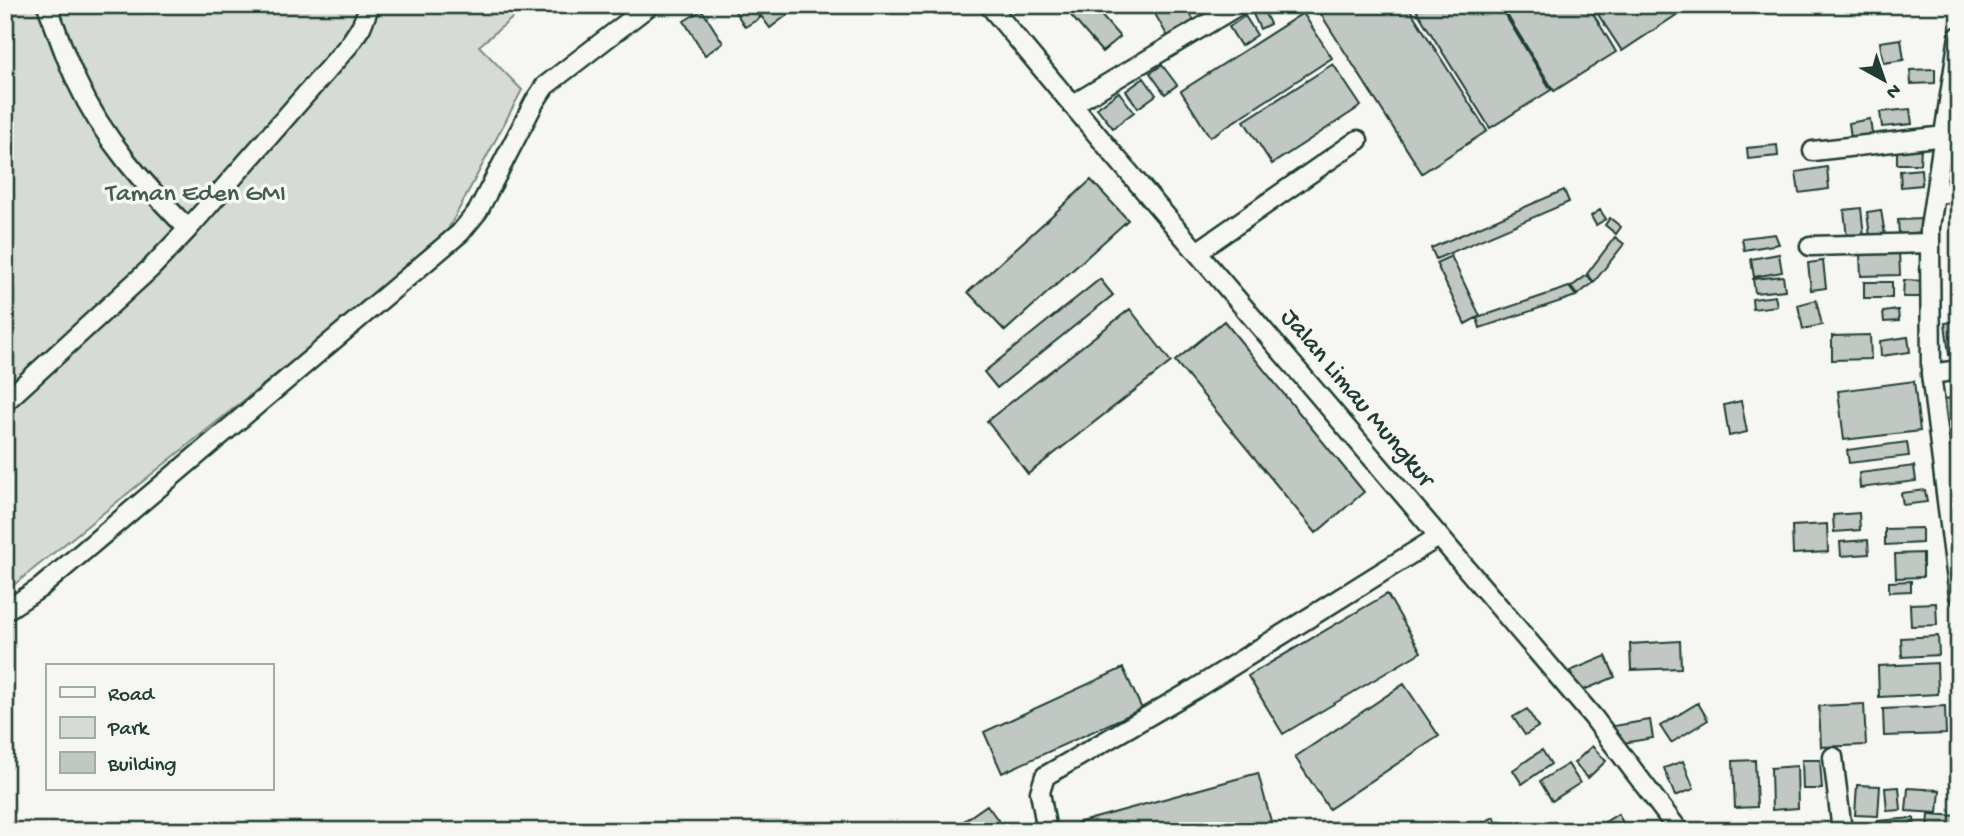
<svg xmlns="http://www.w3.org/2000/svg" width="1964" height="836" font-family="'Gochi Hand',sans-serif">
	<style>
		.green { fill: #d6dbd6; stroke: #7a8c85; stroke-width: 2 }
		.building { fill: #c1c8c3; stroke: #1f3d34; stroke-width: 2 }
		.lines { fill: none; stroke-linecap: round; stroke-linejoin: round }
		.minor-casing { stroke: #1f3d34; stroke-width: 23 }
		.minor { stroke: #f6f6f2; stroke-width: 18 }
		.labels { text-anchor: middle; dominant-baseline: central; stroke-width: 7; stroke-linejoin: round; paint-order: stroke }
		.park-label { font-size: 26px; fill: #445d54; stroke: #f6f6f2 }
		.street-label { font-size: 26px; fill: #1f3d34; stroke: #f6f6f2 }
	</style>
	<rect width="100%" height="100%" fill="#f6f6f2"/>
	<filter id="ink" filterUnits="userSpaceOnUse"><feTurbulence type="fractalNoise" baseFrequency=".0143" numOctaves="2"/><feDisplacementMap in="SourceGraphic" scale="14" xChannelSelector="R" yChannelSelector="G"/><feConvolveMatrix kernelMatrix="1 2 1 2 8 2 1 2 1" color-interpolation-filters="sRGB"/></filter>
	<g filter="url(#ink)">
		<path class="green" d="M 5,5 L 528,5 L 479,46 L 522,90 L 442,241 L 5,592 Z"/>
		<path class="building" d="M 731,5 L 751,5 L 760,18 L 745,27 Z
			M 753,5 L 800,5 L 770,28 Z
			M 1062,5 L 1092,5 L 1120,37 L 1102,52 Z
			M 1171,5 L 1185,5 L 1195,22 L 1168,37 L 1155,14 Z
			M 1261,5 L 1270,24 L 1260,29 L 1251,10 Z
			M 1315,5 L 1407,5 L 1487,131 L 1422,173 Z
			M 1413,5 L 1499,5 L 1551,90 L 1490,128 Z
			M 1501,5 L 1588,5 L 1616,52 L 1554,91 Z
			M 1592,5 L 1690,5 L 1690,6 L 1622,51 Z
			M 702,10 L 723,43 L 705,55 L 684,21 Z
			M 1303,13 L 1332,58 L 1210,137 L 1181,91 Z
			M 1245,16 L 1257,35 L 1241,46 L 1229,27 Z
			M 1901,39 L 1904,60 L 1883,63 L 1880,42 Z
			M 1333,64 L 1361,106 L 1272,164 L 1244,121 Z
			M 1162,65 L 1177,85 L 1165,94 L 1150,73 Z
			M 1935,69 L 1935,83 L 1911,84 L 1910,70 Z
			M 1144,78 L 1156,95 L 1138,108 L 1126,91 Z
			M 1119,92 L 1134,112 L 1113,128 L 1097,108 Z
			M 1910,109 L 1912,124 L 1882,127 L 1880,112 Z
			M 1870,119 L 1872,134 L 1851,138 L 1849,123 Z
			M 1777,145 L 1778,156 L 1748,159 L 1747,148 Z
			M 1897,147 L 1921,148 L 1920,164 L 1897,164 Z
			M 1827,167 L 1829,189 L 1799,193 L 1796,172 Z
			M 1921,169 L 1922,185 L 1901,187 L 1900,171 Z
			M 1091,180 L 1128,220 L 1005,331 L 968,292 Z
			M 1564,190 L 1569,202 L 1436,259 L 1431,248 Z
			M 1861,208 L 1864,236 L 1847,238 L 1844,210 Z
			M 1600,210 L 1606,219 L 1596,225 L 1591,216 Z
			M 1881,210 L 1885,235 L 1870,237 L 1867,212 Z
			M 1610,218 L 1621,227 L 1616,234 L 1605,225 Z
			M 1923,219 L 1923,232 L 1899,234 L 1898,220 Z
			M 1775,234 L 1779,244 L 1744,250 L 1742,238 Z
			M 1615,237 L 1624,244 L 1594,282 L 1587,274 Z
			M 1899,252 L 1900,275 L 1861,276 L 1860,254 Z
			M 1779,254 L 1782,272 L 1754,277 L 1751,259 Z
			M 1451,256 L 1480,316 L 1465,324 L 1436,263 Z
			M 1823,261 L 1826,288 L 1811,290 L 1808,263 Z
			M 1587,275 L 1593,283 L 1577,295 L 1571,287 Z
			M 1783,276 L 1785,290 L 1755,293 L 1753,279 Z
			M 1100,279 L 1113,295 L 997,388 L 984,372 Z
			M 1904,280 L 1925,281 L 1924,297 L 1903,297 Z
			M 1864,282 L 1892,282 L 1892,298 L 1864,298 Z
			M 1569,287 L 1576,296 L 1480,328 L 1477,318 Z
			M 1775,296 L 1777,306 L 1753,309 L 1752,299 Z
			M 1816,300 L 1822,325 L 1803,329 L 1798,305 Z
			M 1130,309 L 1171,362 L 1028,474 L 987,421 Z
			M 1898,310 L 1899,321 L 1884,322 L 1883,312 Z
			M 1224,321 L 1364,492 L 1316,533 L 1175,361 Z
			M 1959,321 L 1959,354 L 1949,355 L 1945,323 Z
			M 1870,335 L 1871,359 L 1832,360 L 1832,336 Z
			M 1908,337 L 1910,352 L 1881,356 L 1880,341 Z
			M 1914,381 L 1920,431 L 1844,440 L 1838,391 Z
			M 1957,398 L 1959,427 L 1945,429 L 1942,399 Z
			M 1741,401 L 1747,432 L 1729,436 L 1724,405 Z
			M 1907,442 L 1909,456 L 1849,463 L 1847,450 Z
			M 1914,466 L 1916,481 L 1860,488 L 1859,473 Z
			M 1925,490 L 1927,502 L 1903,505 L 1901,493 Z
			M 1859,513 L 1860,530 L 1834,532 L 1833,515 Z
			M 1827,524 L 1828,552 L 1793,554 L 1792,526 Z
			M 1922,528 L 1922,543 L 1885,545 L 1885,529 Z
			M 1868,540 L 1869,554 L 1841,556 L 1840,542 Z
			M 1923,553 L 1923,577 L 1896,578 L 1895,554 Z
			M 1911,581 L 1911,591 L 1889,592 L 1889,582 Z
			M 1387,594 L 1421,652 L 1283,734 L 1248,676 Z
			M 1936,603 L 1937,625 L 1911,626 L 1910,604 Z
			M 1938,636 L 1939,655 L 1902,657 L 1901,638 Z
			M 1680,641 L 1681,668 L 1631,670 L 1630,644 Z
			M 1606,656 L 1615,677 L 1579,692 L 1570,671 Z
			M 1937,663 L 1938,694 L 1879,697 L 1878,666 Z
			M 1123,668 L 1142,709 L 1002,773 L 984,732 Z
			M 1404,684 L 1439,736 L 1329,809 L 1295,757 Z
			M 1698,703 L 1708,720 L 1671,743 L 1660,726 Z
			M 1864,704 L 1866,745 L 1821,747 L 1819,706 Z
			M 1945,706 L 1946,734 L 1884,736 L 1883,709 Z
			M 1527,709 L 1538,727 L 1525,735 L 1513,717 Z
			M 1650,720 L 1653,738 L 1617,744 L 1614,726 Z
			M 1592,746 L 1606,761 L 1588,778 L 1574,763 Z
			M 1542,750 L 1551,764 L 1522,784 L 1513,770 Z
			M 1755,760 L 1757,807 L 1735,808 L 1733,761 Z
			M 1802,760 L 1820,760 L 1822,789 L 1803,789 Z
			M 1683,761 L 1694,789 L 1675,796 L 1664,768 Z
			M 1568,764 L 1580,783 L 1552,801 L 1540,781 Z
			M 1797,766 L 1798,808 L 1772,810 L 1771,768 Z
			M 1258,773 L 1273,829 L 1266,831 L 1079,831 L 1077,823 Z
			M 1857,785 L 1880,786 L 1878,816 L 1855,815 Z
			M 1899,787 L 1901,810 L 1887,811 L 1885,788 Z
			M 1908,788 L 1940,790 L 1938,813 L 1906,811 Z
			M 987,805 L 1006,831 L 971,831 L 964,821 Z
			M 1618,814 L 1628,831 L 1591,831 Z
			M 1929,814 L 1959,816 L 1959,831 L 1928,831 Z
			M 1494,817 L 1498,825 L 1487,831 L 1465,831 Z
			M 1914,818 L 1915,831 L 1879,831 L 1878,821 Z
			M 1876,825 L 1876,831 L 1852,831 L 1852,827 Z"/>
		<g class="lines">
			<g class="minor-casing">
				<path id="minor" d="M 47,5 C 57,31 65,57 77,82 C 103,139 144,184 188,229 L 349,45 L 361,27 L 370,5
					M 989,5 L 1114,155 L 1593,717 L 1679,831
					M 1959,36 L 1930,227 L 1930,243 L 1931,374 L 1959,596
					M 1072,105 L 1239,5
					M 1813,151 L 1945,136
					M 1935,194 L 1959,192
					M 1810,246 L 1930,243
					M 1197,252 L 1358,140
					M 1931,374 L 1959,370
					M 5,402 L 151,268 L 188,229
					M 5,611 L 40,588 L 460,233 L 478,211 L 535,101 L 545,86 L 650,5
					M 1833,757 L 1842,831
					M 1047,831 L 1040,792 L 1045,776 L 1195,689 L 1438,537"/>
			</g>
			<use href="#minor" class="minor"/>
		</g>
	</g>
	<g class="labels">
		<g class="park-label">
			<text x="196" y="195">Taman Eden GMI</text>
		</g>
		<g class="street-label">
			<text transform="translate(1356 399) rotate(50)">Jalan Limau Mungkur</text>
		</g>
	</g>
	<rect width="1964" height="836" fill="none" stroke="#f6f6f2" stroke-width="28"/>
	<rect x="14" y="14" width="1936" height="808" fill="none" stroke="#1f3d34" stroke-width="2.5" filter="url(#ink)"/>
	<rect x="46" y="664" width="228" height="126" fill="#f6f6f2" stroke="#a0aca6" stroke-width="2"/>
	<rect x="60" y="687" width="35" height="10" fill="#f6f6f2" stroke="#a0aca6" stroke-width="2"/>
	<text x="108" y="700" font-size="21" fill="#1f3d34">Road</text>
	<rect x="60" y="717" width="35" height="21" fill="#d6dbd6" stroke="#a0aca6" stroke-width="2"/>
	<text x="108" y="734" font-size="21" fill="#1f3d34">Park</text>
	<rect x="60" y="752" width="35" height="21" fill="#c1c8c3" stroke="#a0aca6" stroke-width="2"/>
	<text x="108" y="770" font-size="21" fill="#1f3d34">Building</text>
	<g transform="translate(1884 80) rotate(140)" stroke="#f6f6f2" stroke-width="5" paint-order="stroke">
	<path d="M0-5L12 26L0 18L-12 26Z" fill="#1f3d34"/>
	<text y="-10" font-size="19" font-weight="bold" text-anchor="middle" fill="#1f3d34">N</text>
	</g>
</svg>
